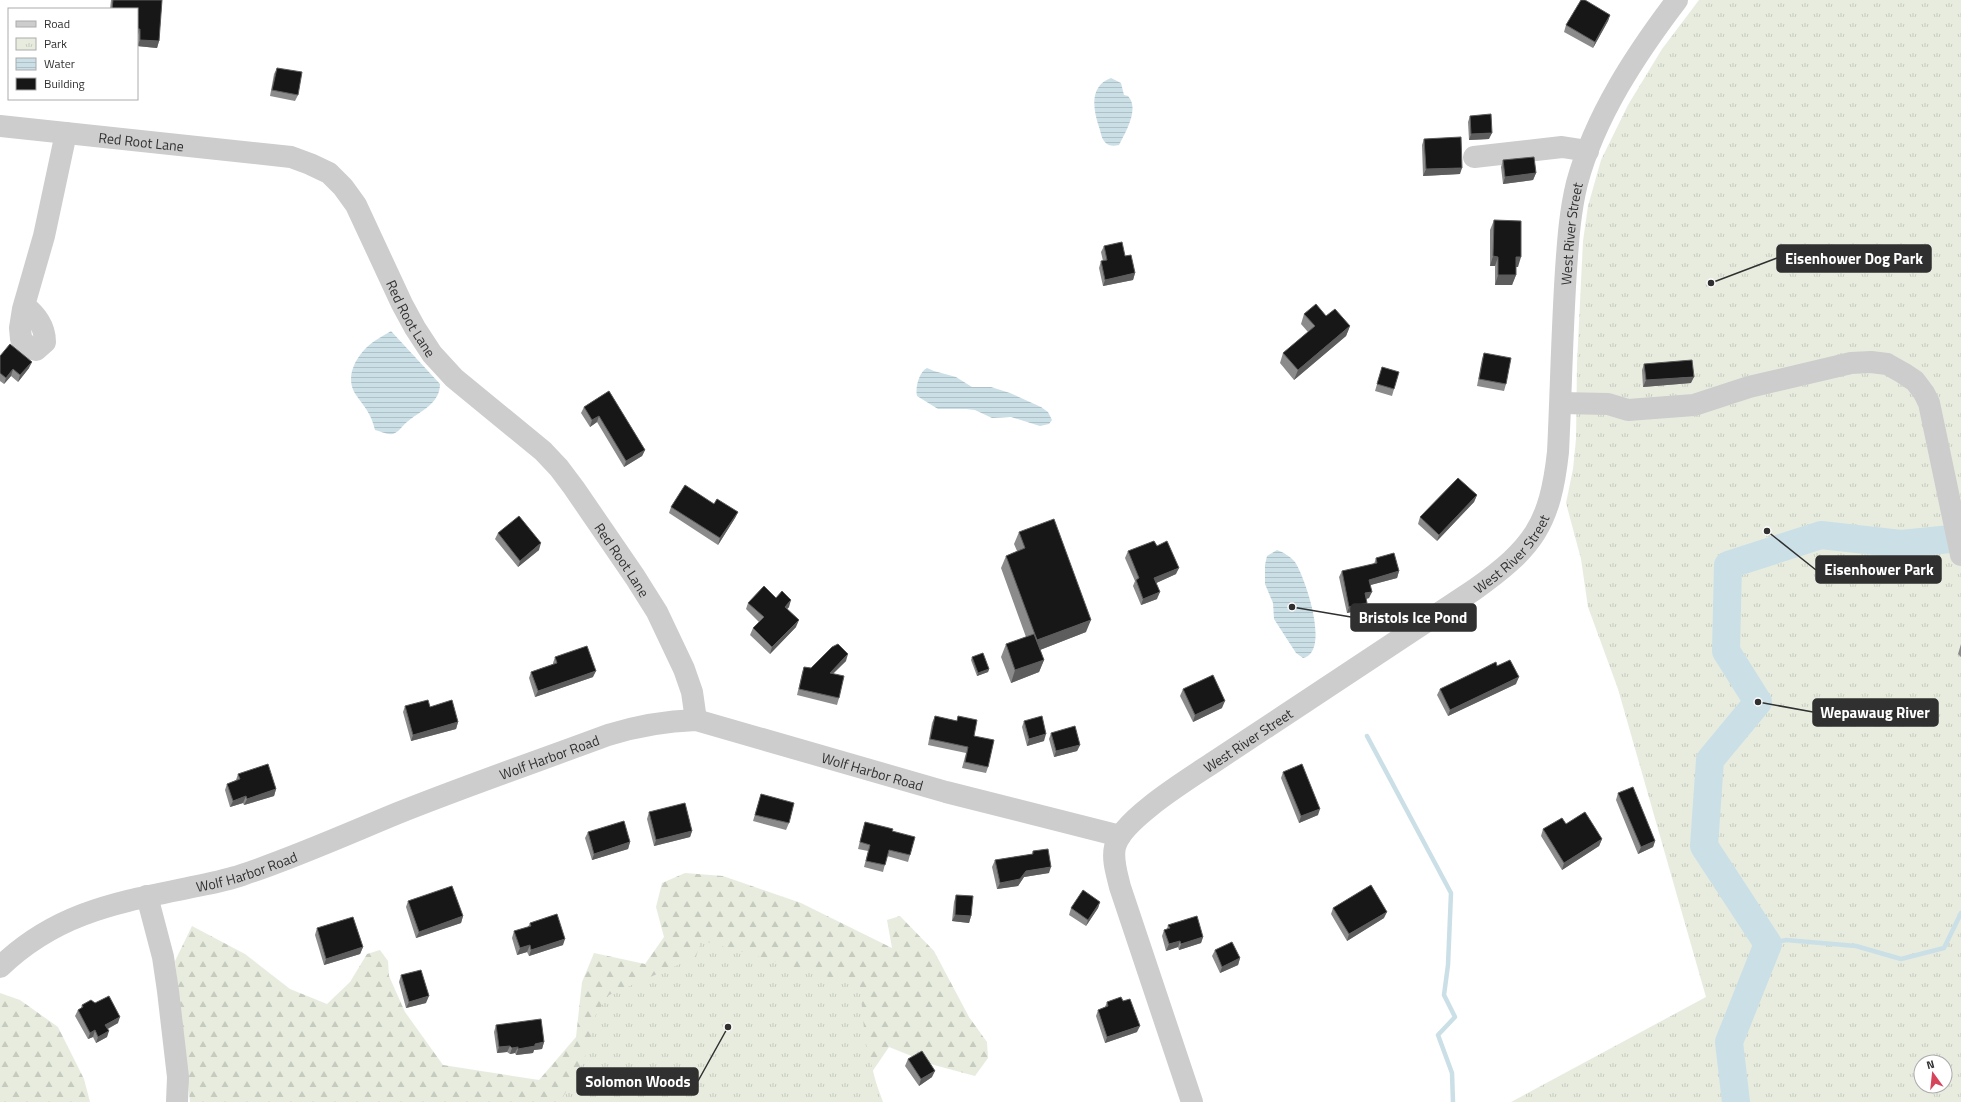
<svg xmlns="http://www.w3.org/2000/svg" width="1961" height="1102" font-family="'Titillium Web',sans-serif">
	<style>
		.forest { fill: url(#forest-firs) }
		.park { fill: url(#park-tufts); fill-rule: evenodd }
		.water { fill: url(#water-rules) }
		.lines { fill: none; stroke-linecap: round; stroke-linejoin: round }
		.stream { stroke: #cbdfe7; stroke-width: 4.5 }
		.river { stroke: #cbdfe7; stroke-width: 28 }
		.minor { stroke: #cdcdcd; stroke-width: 22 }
		.wall { fill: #8b8b8b }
		.shaded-wall { fill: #5d5d5d }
		.building { fill: #171717; stroke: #5d5d5d }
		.labels { text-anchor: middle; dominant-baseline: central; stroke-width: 4; stroke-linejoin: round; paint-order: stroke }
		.street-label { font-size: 14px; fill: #303030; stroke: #fff }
		.leader { fill: none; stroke: #303030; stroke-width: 1.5 }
		.callout-dot { fill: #303030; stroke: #fff; stroke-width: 1.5 }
		.callout { fill: #303030; stroke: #303030; stroke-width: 1.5 }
		.callout-label { font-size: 15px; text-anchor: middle; font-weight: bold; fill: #fff }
	</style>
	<defs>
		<pattern id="forest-firs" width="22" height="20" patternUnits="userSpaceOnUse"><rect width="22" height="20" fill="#e7ecdf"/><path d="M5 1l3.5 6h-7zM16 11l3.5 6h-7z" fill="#c6cbc0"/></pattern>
		<pattern id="park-tufts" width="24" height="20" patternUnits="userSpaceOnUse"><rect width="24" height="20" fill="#e7ecdf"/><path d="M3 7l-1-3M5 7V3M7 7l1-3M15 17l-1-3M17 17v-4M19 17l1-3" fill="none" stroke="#c6cbc0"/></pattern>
		<pattern id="water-rules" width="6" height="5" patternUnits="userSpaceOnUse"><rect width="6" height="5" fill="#cbdfe7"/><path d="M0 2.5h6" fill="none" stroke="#afc0c6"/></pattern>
	</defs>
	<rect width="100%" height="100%" fill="#fff"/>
	<path class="forest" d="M 685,873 L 723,876 L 801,903 L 892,948 L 887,920 L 900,916 L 934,951 L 969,1017 L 987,1042 L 988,1058 L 975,1076 L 934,1065 L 889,1047 L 872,1072 L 883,1102 L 190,1102 L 175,961 L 192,926 L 245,954 L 290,989 L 327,1004 L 350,982 L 367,954 L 380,950 L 388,961 L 389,976 L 405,1012 L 443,1065 L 539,1080 L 576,1037 L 582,982 L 594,953 L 645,964 L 664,937 L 656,907 L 662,883 Z
		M 0,993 L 20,1000 L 58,1027 L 84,1079 L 90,1102 L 0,1102 Z"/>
	<path class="park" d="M 1699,0 L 1961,0 L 1961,1102 L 1511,1102 L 1706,997 L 1618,689 L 1588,607 L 1581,559 L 1566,503 L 1573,469 L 1576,439 L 1577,364 L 1583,241 L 1588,206 L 1601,160 L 1628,105 L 1662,49 ZM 1921,1062 L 1945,1062 L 1945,1086 L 1921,1086 Z
		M 701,940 L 860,986 L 865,1040 L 881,1102 L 560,1102 L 584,1061 L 596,1014 L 609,995 L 696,957 Z"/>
	<path class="water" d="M 1111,78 L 1121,83 L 1124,95 L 1128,96 C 1140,109 1125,133 1119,145 C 1114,146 1110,146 1107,144 C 1101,140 1101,132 1099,127 C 1093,109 1089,86 1111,78 Z
		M 391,331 L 440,384 C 440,404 420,411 407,422 C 402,426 399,432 393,434 C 387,435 380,431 375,430 C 371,413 365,408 356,395 C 345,379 354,360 366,348 C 373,341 383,336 391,331 Z
		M 927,368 L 934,371 L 956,377 L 972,387 L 991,387 L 1010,393 L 1041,407 L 1048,412 L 1052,420 L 1049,424 L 1040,426 L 1011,417 L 992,418 L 975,410 L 966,409 L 938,409 L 917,396 C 915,388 919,372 927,368 Z
		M 1277,550 C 1283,552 1291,557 1295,562 C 1305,577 1331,652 1303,658 L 1296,653 L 1274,619 L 1273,603 L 1265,584 L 1265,565 L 1267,556 Z"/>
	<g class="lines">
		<path class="stream" d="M 1367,736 L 1451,893 L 1448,965 L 1444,995 L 1455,1017 L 1438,1035 L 1452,1073 L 1453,1102
			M 1768,944 L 1786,940 L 1856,946 L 1901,959 L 1944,948 L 1961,913"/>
		<path class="river" d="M 1736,1102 L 1729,1042 L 1768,944 L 1704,846 L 1710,760 L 1758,702 L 1726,651 L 1728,565 L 1821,535 L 1901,544 L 1961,538"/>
		<g class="minor">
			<path id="s1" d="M 0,126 L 291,157 L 310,164 L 329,173 L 343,187 L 356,205 L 402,304 L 415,328 L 432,354 L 454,378 L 543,451 L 559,468 L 574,488 L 635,577 L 657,612 L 684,669 L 692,692 L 696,720"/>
			<path d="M 1474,157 L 1562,147 L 1588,151"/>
			<path d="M 24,305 C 36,315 45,326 45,342 L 36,350 L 29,348 L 21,339 L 20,328 L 23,309 L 44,236 L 66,133"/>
			<path d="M 1561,403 L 1608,404 L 1628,410 L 1694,405 L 1749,387 L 1851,363 L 1871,362 L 1887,364 L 1903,373 L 1915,381 L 1924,393 L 1929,403 L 1961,555"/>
			<path d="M 147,896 L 163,957 L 168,991 L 178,1077 L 177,1102"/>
			<path id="s2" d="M 0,967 C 53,916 109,904 178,890 C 200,885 222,882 242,875 C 296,857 347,834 398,813 C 468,785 538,761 608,735 C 637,726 666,721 696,720 L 946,792 L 1120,836"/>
			<path id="s3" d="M 1192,1102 L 1120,887 C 1117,874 1112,860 1115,847 C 1121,820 1190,778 1214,762 L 1474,590 C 1533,548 1550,525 1558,452 C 1561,392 1562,331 1566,270 C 1568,241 1570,211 1577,183 C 1595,116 1636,54 1677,0"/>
		</g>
	</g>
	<path class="wall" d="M 111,0 L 162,0 L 159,41 L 157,48 L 137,46 L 138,35 L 137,9 L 110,9 Z
		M 1610,15 L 1608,21 L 1593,48 L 1564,32 L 1566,25 Z
		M 277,68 L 298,95 L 295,101 L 270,96 L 274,74 Z
		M 1470,116 L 1489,139 L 1469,140 L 1468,122 Z
		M 1424,139 L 1460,174 L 1423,176 L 1422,145 Z
		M 1503,160 L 1536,173 L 1533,180 L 1503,184 L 1501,167 Z
		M 1494,220 L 1518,267 L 1516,267 L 1516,275 L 1512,285 L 1495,285 L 1495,266 L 1490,266 L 1490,230 Z
		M 1104,246 L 1125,256 L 1135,273 L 1133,280 L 1103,286 L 1099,268 L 1101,261 L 1103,261 L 1101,252 Z
		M 1304,314 L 1326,316 L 1350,326 L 1346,336 L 1294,380 L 1280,363 L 1283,353 L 1308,332 L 1301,324 Z
		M 1484,353 L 1506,384 L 1504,391 L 1477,386 L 1482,359 Z
		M 0,356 L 29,368 L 18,382 L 11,376 L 4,384 L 0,381 Z
		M 1644,364 L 1691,383 L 1643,387 L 1642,370 Z
		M 1382,367 L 1394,389 L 1392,396 L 1375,391 Z
		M 609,391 L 645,450 L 642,456 L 624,467 L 597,422 L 590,427 L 581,413 L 584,407 Z
		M 1477,495 L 1474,502 L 1437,541 L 1418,524 L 1420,517 Z
		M 714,504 L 738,512 L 735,518 L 718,545 L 669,513 L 671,507 Z
		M 1019,532 L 1086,632 L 1040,650 L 1044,660 L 1039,672 L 1011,683 L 1001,657 L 1006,644 L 1026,637 L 1001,568 L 1006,556 L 1017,551 L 1014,544 Z
		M 498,533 L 539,550 L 518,567 L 495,539 Z
		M 1157,546 L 1176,574 L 1156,583 L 1157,599 L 1141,605 L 1133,586 L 1135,581 L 1125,558 L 1128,551 Z
		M 1376,558 L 1399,571 L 1397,578 L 1370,585 L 1369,598 L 1366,599 L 1365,609 L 1347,613 L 1339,577 L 1342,571 L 1374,564 Z
		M 776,598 L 789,607 L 787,609 L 796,627 L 770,654 L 750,635 L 753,628 L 759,622 L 746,609 L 748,603 Z
		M 1961,644 L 1961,657 L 1958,654 Z
		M 555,657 L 593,677 L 535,697 L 529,678 L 531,672 L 553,664 L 553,663 Z
		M 972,657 L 989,669 L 988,672 L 977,676 L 971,660 Z
		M 846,661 L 833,674 L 839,698 L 837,705 L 797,695 L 802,673 L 804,667 L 811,668 Z
		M 1497,666 L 1516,684 L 1448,716 L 1437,695 L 1440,689 Z
		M 1183,689 L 1222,708 L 1193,722 L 1180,696 Z
		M 405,706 L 430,707 L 458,722 L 456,729 L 411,741 L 403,712 Z
		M 935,716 L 957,721 L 958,716 L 974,736 L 988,767 L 986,773 L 962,768 L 966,753 L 928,745 L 932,723 Z
		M 1024,721 L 1044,741 L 1027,746 L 1022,727 Z
		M 1051,733 L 1080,745 L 1077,751 L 1054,757 L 1049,739 Z
		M 1283,772 L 1318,815 L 1299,823 L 1281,778 Z
		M 238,774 L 276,789 L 274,796 L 244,805 L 243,803 L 230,807 L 225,790 L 227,784 L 236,780 Z
		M 1618,793 L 1655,841 L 1653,847 L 1638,854 L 1616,800 Z
		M 761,794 L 789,823 L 786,830 L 753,821 Z
		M 649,812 L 692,831 L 690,837 L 654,846 L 647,819 Z
		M 865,822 L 892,831 L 910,855 L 908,862 L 887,856 L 883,872 L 864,867 L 868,851 L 858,849 L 863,828 Z
		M 1566,824 L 1602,839 L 1599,846 L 1562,870 L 1541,836 L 1543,829 Z
		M 588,832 L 630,842 L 628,849 L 592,860 L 585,838 Z
		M 1033,851 L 1049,873 L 1024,877 L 1018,886 L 997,889 L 992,867 L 995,860 L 1032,854 Z
		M 956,895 L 971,916 L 969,923 L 952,921 L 954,902 Z
		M 408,901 L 463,916 L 461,923 L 416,938 L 406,907 Z
		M 1100,902 L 1098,908 L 1086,926 L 1069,915 L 1071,908 Z
		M 1333,908 L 1384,918 L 1347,941 L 1331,914 Z
		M 530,923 L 563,945 L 529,956 L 527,952 L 517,955 L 512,938 L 514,931 L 528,927 Z
		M 1168,925 L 1203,937 L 1201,943 L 1179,950 L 1178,947 L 1166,951 L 1162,936 L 1164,930 L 1167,929 Z
		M 317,928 L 363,947 L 360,954 L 324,965 L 315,935 Z
		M 1215,950 L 1240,958 L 1238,965 L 1220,973 L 1212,956 Z
		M 401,975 L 426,1003 L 406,1008 L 399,982 Z
		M 1107,1002 L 1137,1032 L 1105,1043 L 1096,1016 L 1098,1010 L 1105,1007 Z
		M 82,1005 L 118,1023 L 108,1029 L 107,1037 L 96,1043 L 93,1037 L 88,1039 L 75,1016 L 78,1010 L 81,1008 Z
		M 496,1025 L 544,1042 L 542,1049 L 534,1050 L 533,1053 L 516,1055 L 515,1053 L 510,1054 L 507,1052 L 497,1053 L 494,1032 Z
		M 908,1059 L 932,1077 L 919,1086 L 905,1066 Z"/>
	<path class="shaded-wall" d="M 1610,15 L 1608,21 L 1593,48 L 1595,42 Z
		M 137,29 L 140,29 L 138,35 L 137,35 Z
		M 140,40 L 159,41 L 157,48 L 137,46 Z
		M 1492,133 L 1489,139 L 1469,140 L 1471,134 Z
		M 1462,168 L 1460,174 L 1423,176 L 1426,169 Z
		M 1536,173 L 1533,180 L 1503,184 L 1505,177 Z
		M 1493,256 L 1498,257 L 1495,266 L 1490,266 Z
		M 1516,257 L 1521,257 L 1518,267 L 1513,267 Z
		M 1135,273 L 1133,280 L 1103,286 L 1105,280 Z
		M 1498,275 L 1516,275 L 1512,285 L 1495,285 Z
		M 1350,326 L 1346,336 L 1294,380 L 1298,370 Z
		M 32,362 L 29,368 L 18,382 L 20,375 Z
		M 13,369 L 11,376 L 4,384 L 6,378 Z
		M 1694,377 L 1691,383 L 1643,387 L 1646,380 Z
		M 599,416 L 597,422 L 590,427 L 592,420 Z
		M 645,450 L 642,456 L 624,467 L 626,461 Z
		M 1477,495 L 1474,502 L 1437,541 L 1439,535 Z
		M 738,512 L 735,518 L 718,545 L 720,538 Z
		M 541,543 L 539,550 L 518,567 L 520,561 Z
		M 1179,568 L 1176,574 L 1152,585 L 1154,578 Z
		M 1399,571 L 1397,578 L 1367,586 L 1369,580 Z
		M 1160,592 L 1157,599 L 1141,605 L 1143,599 Z
		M 1372,592 L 1369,598 L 1362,600 L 1365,593 Z
		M 791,600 L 789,607 L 783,613 L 785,607 Z
		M 1367,603 L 1365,609 L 1347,613 L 1349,607 Z
		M 799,620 L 796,627 L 770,654 L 772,647 Z
		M 1091,620 L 1086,632 L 1032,653 L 1037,640 Z
		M 848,654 L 846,661 L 827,679 L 830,673 Z
		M 1044,660 L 1039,672 L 1011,683 L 1015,670 Z
		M 989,669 L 988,672 L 977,676 L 978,673 Z
		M 596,671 L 593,677 L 535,697 L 538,691 Z
		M 1519,677 L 1516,684 L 1448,716 L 1450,710 Z
		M 1225,701 L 1222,708 L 1193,722 L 1195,715 Z
		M 458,722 L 456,729 L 411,741 L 413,735 Z
		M 1046,734 L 1044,741 L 1027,746 L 1029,739 Z
		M 1080,745 L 1077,751 L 1054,757 L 1056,751 Z
		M 276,789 L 274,796 L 244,805 L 247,799 Z
		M 246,796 L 243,803 L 230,807 L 233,801 Z
		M 1320,809 L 1318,815 L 1299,823 L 1301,816 Z
		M 692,831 L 690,837 L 654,846 L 656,840 Z
		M 1602,839 L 1599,846 L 1562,870 L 1564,863 Z
		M 1655,841 L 1653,847 L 1638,854 L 1641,847 Z
		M 630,842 L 628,849 L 592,860 L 594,854 Z
		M 1051,867 L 1049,873 L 1024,877 L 1018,886 L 997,889 L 1000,883 L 1026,871 Z
		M 1100,902 L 1098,908 L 1086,926 L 1088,920 Z
		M 1387,912 L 1384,918 L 1347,941 L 1349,934 Z
		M 955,915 L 971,916 L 969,923 L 952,921 Z
		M 463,916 L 461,923 L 416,938 L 419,932 Z
		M 1203,937 L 1201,943 L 1179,950 L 1181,944 Z
		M 565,939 L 563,945 L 529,956 L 531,950 Z
		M 1180,941 L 1178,947 L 1166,951 L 1169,944 Z
		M 530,945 L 527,952 L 517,955 L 520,948 Z
		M 363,947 L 360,954 L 324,965 L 326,959 Z
		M 1240,958 L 1238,965 L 1220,973 L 1222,967 Z
		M 429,996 L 426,1003 L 406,1008 L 409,1002 Z
		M 120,1017 L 118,1023 L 103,1031 L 105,1025 Z
		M 1140,1026 L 1137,1032 L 1105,1043 L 1107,1037 Z
		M 95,1030 L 93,1037 L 88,1039 L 90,1033 Z
		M 109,1031 L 107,1037 L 96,1043 L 98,1037 Z
		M 544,1042 L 542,1049 L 534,1050 L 533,1053 L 516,1055 L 518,1049 L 535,1044 Z
		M 510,1046 L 507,1052 L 497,1053 L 499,1047 Z
		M 518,1047 L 515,1053 L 510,1054 L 512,1048 Z
		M 935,1071 L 932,1077 L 919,1086 L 921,1079 Z"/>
	<path class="building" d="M 113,0 L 162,0 L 159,41 L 140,40 L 140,29 L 137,29 L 137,9 L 112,9 Z
		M 1581,0 L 1585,0 L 1610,15 L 1595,42 L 1566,25 Z
		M 277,68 L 302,72 L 298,95 L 272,90 Z
		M 1491,114 L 1492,133 L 1471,134 L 1470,116 Z
		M 1461,137 L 1462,168 L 1426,169 L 1424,139 Z
		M 1534,157 L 1536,173 L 1505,177 L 1503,160 Z
		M 1494,220 L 1521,221 L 1521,257 L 1516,257 L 1516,275 L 1498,275 L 1498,257 L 1493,256 Z
		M 1122,242 L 1125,256 L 1131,255 L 1135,273 L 1105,280 L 1101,261 L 1107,260 L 1104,246 Z
		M 1316,304 L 1326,316 L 1335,309 L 1350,326 L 1298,370 L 1283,353 L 1315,326 L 1304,314 Z
		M 10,344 L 32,362 L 20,375 L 13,369 L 6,378 L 0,373 L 0,356 Z
		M 1484,353 L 1511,358 L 1506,384 L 1479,379 Z
		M 1692,360 L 1694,377 L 1646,380 L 1644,364 Z
		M 1382,367 L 1399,372 L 1394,389 L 1377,384 Z
		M 609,391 L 645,450 L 626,461 L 599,416 L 592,420 L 584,407 Z
		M 1458,478 L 1477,495 L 1439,535 L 1420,517 Z
		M 685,485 L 714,504 L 717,499 L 738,512 L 720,538 L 671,507 Z
		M 519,516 L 541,543 L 520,561 L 498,533 Z
		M 1054,519 L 1091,620 L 1037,640 L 1006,556 L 1025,548 L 1019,532 Z
		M 1154,541 L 1157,546 L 1167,541 L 1179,568 L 1154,578 L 1160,592 L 1143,599 L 1136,580 L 1139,578 L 1128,551 Z
		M 1394,553 L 1399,571 L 1369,580 L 1372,592 L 1365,593 L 1367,603 L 1349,607 L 1342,571 L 1377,563 L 1376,558 Z
		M 764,586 L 776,598 L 782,591 L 791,600 L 785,607 L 799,620 L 772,647 L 753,628 L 764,617 L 748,603 Z
		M 1034,634 L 1044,660 L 1015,670 L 1006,644 Z
		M 838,644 L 848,654 L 830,673 L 844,676 L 839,698 L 799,689 L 804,667 L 811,668 L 832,647 Z
		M 587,646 L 596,671 L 538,691 L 531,672 L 557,663 L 555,657 Z
		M 983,653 L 989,669 L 978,673 L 972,657 Z
		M 1510,660 L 1519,677 L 1450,710 L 1440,689 L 1496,662 L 1497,666 Z
		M 1213,675 L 1225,701 L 1195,715 L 1183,689 Z
		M 428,700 L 430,707 L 452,700 L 458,722 L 413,735 L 405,706 Z
		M 935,716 L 957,721 L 958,716 L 977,720 L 974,736 L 994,740 L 988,767 L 965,762 L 968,747 L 930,739 Z
		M 1042,716 L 1046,734 L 1029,739 L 1024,721 Z
		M 1075,726 L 1080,745 L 1056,751 L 1051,733 Z
		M 268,764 L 276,789 L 247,799 L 246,796 L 233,801 L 227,784 L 240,779 L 238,774 Z
		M 1302,764 L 1320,809 L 1301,816 L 1283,772 Z
		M 1633,787 L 1655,841 L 1641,847 L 1618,793 Z
		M 761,794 L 794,803 L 789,823 L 755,815 Z
		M 685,803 L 692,831 L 656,840 L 649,812 Z
		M 1585,812 L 1602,839 L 1564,863 L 1543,829 L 1562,818 L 1566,824 Z
		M 624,821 L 630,842 L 594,854 L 588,832 Z
		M 865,822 L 893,829 L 892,831 L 915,837 L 910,855 L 889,850 L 885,865 L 866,861 L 870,845 L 860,842 Z
		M 1048,849 L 1051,867 L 1026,871 L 1020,879 L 1000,883 L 995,860 L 1033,854 L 1033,851 Z
		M 1371,885 L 1387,912 L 1349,934 L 1333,908 Z
		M 452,886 L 463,916 L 419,932 L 408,901 Z
		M 1083,890 L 1100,902 L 1088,920 L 1071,908 Z
		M 956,895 L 973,896 L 971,916 L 955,915 Z
		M 557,914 L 565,939 L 531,950 L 530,945 L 520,948 L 514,931 L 531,926 L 530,923 Z
		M 1197,916 L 1203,937 L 1181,944 L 1180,941 L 1169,944 L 1164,930 L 1170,928 L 1168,925 Z
		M 353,917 L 363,947 L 326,959 L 317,928 Z
		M 1232,942 L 1240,958 L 1222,967 L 1215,950 Z
		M 421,970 L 429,996 L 409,1002 L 401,975 Z
		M 109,996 L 120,1017 L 105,1025 L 109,1031 L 98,1037 L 95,1030 L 90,1033 L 78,1010 L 83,1007 L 82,1005 L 91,1000 L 95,1003 Z
		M 1121,997 L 1123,1001 L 1130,999 L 1140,1026 L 1107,1037 L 1098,1010 L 1108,1006 L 1107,1002 Z
		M 541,1019 L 544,1042 L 535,1044 L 535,1046 L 518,1049 L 518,1047 L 512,1048 L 510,1046 L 499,1047 L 496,1025 Z
		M 922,1051 L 935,1071 L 921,1079 L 908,1059 Z"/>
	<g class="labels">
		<g class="street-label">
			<text stroke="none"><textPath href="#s1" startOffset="142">Red Root Lane</textPath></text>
			<text stroke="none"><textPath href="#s3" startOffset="1099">West River Street</textPath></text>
			<text stroke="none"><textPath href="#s1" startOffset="502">Red Root Lane</textPath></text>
			<text stroke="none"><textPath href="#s3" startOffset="764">West River Street</textPath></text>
			<text stroke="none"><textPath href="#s1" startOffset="826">Red Root Lane</textPath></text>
			<text stroke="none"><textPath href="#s3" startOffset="440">West River Street</textPath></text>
			<text stroke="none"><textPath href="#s2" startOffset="592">Wolf Harbor Road</textPath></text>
			<text stroke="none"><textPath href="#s2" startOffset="928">Wolf Harbor Road</textPath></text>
			<text stroke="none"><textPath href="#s2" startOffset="268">Wolf Harbor Road</textPath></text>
		</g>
	</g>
	<path class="leader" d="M1711 283L1777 258M1767 531L1816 570M1292 607L1351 617M1758 702L1813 712M728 1027L698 1081"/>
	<g class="callout-dot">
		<circle cx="1711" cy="283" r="4"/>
		<circle cx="1767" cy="531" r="4"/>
		<circle cx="1292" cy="607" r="4"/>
		<circle cx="1758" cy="702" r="4"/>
		<circle cx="728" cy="1027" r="4"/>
	</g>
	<g class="callout">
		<rect x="1777" y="245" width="154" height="27" rx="4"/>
		<rect x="1816" y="556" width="125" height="27" rx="4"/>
		<rect x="1351" y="604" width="125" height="27" rx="4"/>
		<rect x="1813" y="699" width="125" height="27" rx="4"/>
		<rect x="577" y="1068" width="121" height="27" rx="4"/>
	</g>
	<g class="callout-label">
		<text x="1854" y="264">Eisenhower Dog Park</text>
		<text x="1879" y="575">Eisenhower Park</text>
		<text x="1413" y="623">Bristols Ice Pond</text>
		<text x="1875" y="718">Wepawaug River</text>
		<text x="638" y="1087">Solomon Woods</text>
	</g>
	<rect x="8" y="8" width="130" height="92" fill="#ffffff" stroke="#acacac"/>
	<rect x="16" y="21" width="20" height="6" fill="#cdcdcd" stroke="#acacac"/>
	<text x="44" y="28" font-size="12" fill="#303030">Road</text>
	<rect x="16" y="38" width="20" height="12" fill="url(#park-tufts)" stroke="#acacac"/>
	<text x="44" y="48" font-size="12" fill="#303030">Park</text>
	<rect x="16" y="58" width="20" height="12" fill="url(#water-rules)" stroke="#acacac"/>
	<text x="44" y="68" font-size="12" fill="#303030">Water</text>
	<rect x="16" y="78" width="20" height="12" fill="#171717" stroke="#acacac"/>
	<text x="44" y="88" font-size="12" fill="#303030">Building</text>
	<g transform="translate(1933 1074) rotate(345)"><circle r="19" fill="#ffffff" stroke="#acacac"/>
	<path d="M0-3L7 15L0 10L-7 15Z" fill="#d5445a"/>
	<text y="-6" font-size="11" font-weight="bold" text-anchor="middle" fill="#303030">N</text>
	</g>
</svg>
